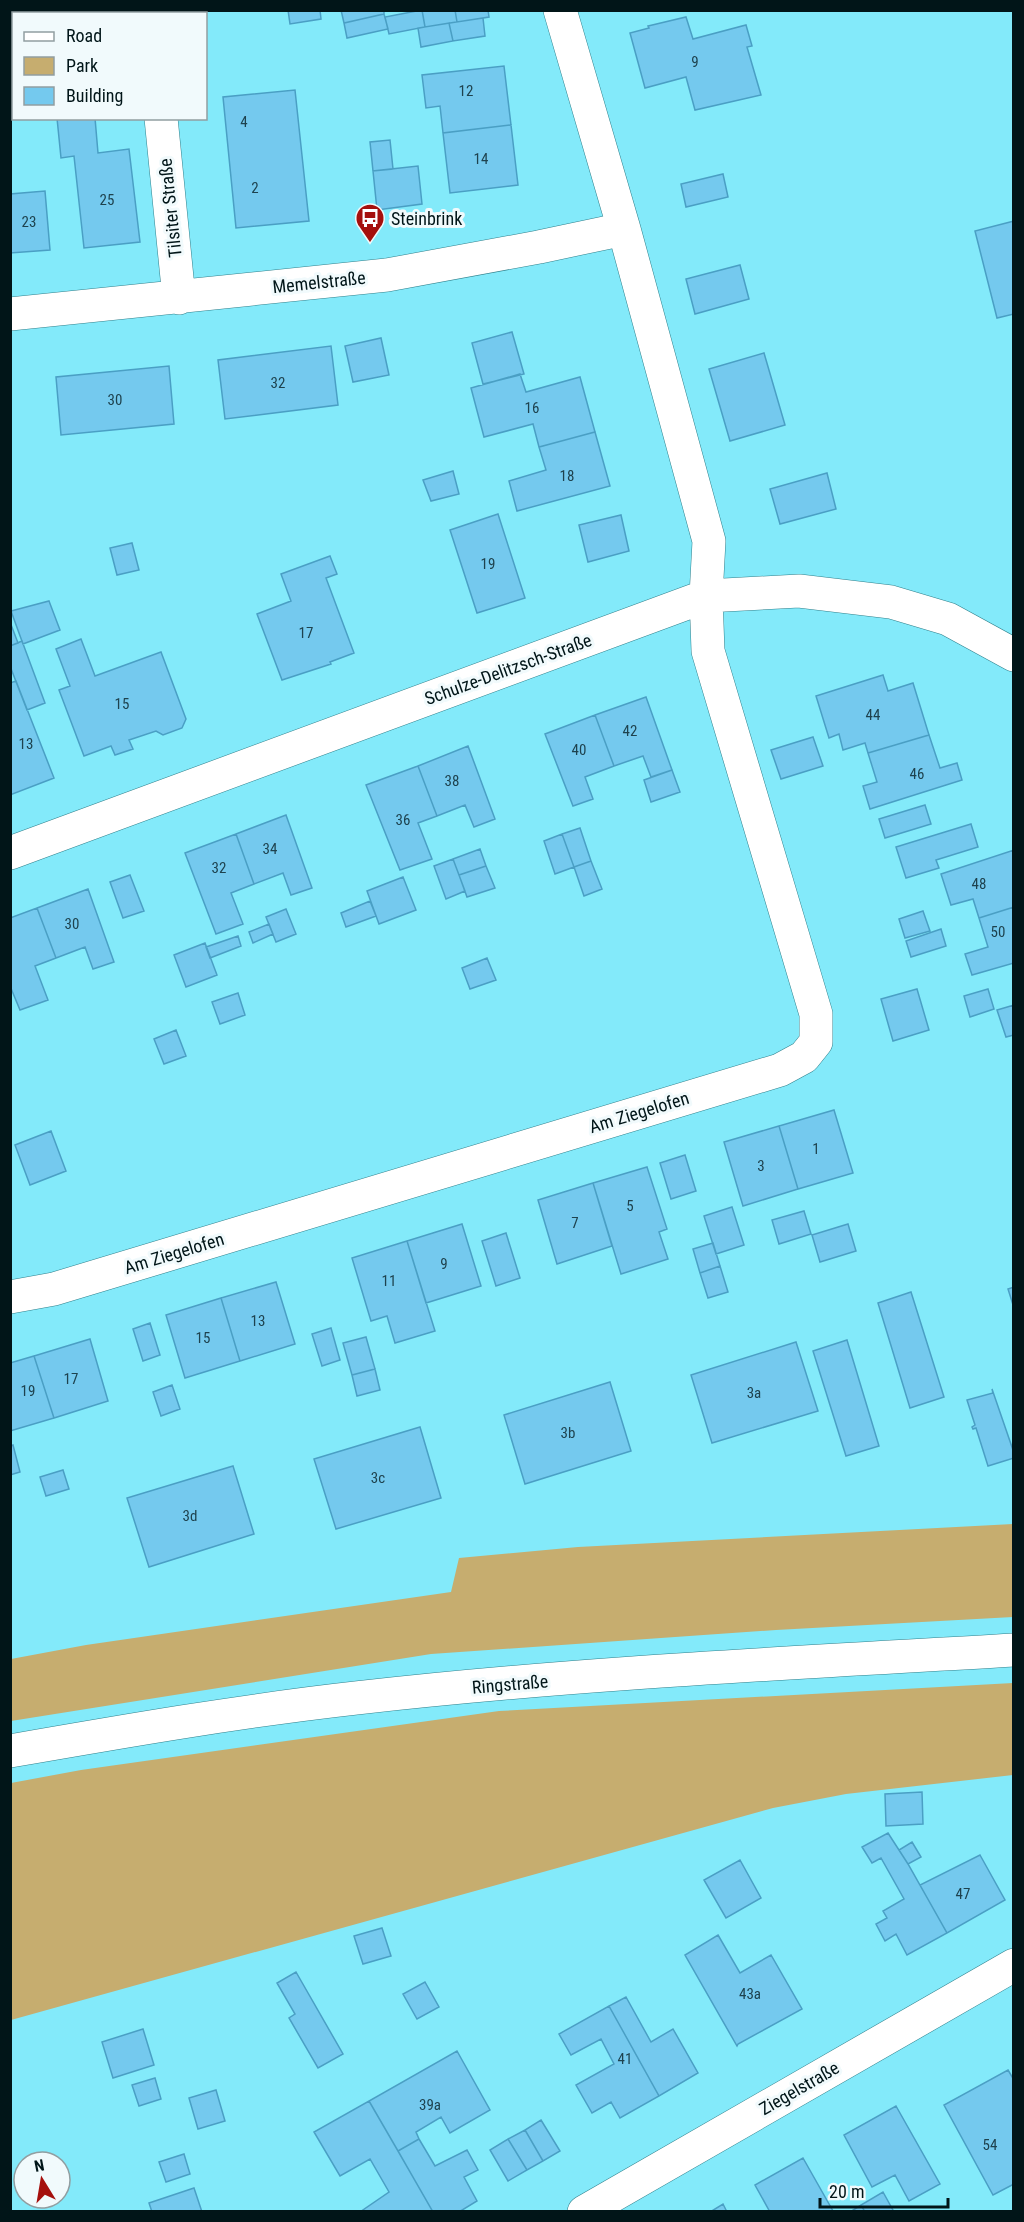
<svg xmlns="http://www.w3.org/2000/svg" width="1024" height="2222" font-family="'Roboto Condensed',sans-serif">
	<style>
		.green { fill: #c6ad6f }
		.building { fill: #74c9ee; stroke: #4a9fc4; stroke-width: 1.5 }
		.lines { fill: none; stroke-linecap: round; stroke-linejoin: round }
		.minor-casing { stroke: #30808c; stroke-width: 34 }
		.primary-casing { stroke: #30808c; stroke-width: 34 }
		.minor { stroke: #fff; stroke-width: 33 }
		.primary { stroke: #fff; stroke-width: 33 }
		.labels { text-anchor: middle; dominant-baseline: central; stroke-width: 6; stroke-linejoin: round; paint-order: stroke }
		.number-label { font-size: 15px; fill: #1e424e }
		.street-label { font-size: 18px; fill: #011518; stroke: #f1fafc }
		.poi-label { font-size: 18px; fill: #011518; stroke: #f1fafc; text-anchor: start }
	</style>
	<rect width="100%" height="100%" fill="#83eafa"/>
	<path class="green" d="M 1013,1524 L 1013,1617 L 776,1630 L 431,1654 L 11,1721 L 11,1659 L 86,1645 L 451,1592 L 459,1558 L 578,1547 Z
		M 1013,1683 L 1013,1775 L 846,1794 L 773,1808 L 11,2020 L 11,1783 L 81,1770 L 499,1711 Z"/>
	<path class="building" d="M 288,10 L 320,10 L 321,19 L 290,24 Z
		M 341,10 L 384,10 L 384,14 L 344,23 Z
		M 422,10 L 455,10 L 457,22 L 425,27 Z
		M 422,10 L 425,27 L 389,34 L 385,17 Z
		M 455,10 L 488,10 L 489,17 L 457,22 Z
		M 384,14 L 388,29 L 347,38 L 344,23 Z
		M 686,17 L 693,39 L 746,25 L 752,46 L 747,47 L 761,95 L 695,110 L 686,77 L 645,88 L 630,33 L 649,28 L 648,26 Z
		M 483,18 L 485,36 L 453,41 L 449,23 Z
		M 449,23 L 453,41 L 421,47 L 418,28 Z
		M 504,66 L 511,125 L 443,133 L 440,106 L 426,108 L 422,75 Z
		M 295,90 L 309,221 L 236,228 L 223,97 Z
		M 57,118 L 95,118 L 98,153 L 129,149 L 140,242 L 84,248 L 74,156 L 61,158 Z
		M 511,125 L 518,185 L 450,193 L 443,133 Z
		M 390,140 L 393,169 L 373,171 L 370,142 Z
		M 418,166 L 422,204 L 377,210 L 373,171 Z
		M 723,174 L 728,197 L 686,207 L 681,184 Z
		M 45,191 L 50,250 L 10,253 L 10,194 Z
		M 1014,221 L 1014,314 L 997,318 L 975,231 Z
		M 740,265 L 749,299 L 695,314 L 686,279 Z
		M 512,332 L 524,374 L 483,384 L 472,343 Z
		M 381,338 L 389,375 L 353,382 L 345,346 Z
		M 331,346 L 338,405 L 225,419 L 218,360 Z
		M 764,353 L 785,425 L 730,441 L 709,369 Z
		M 169,366 L 174,424 L 61,435 L 56,377 Z
		M 520,374 L 526,392 L 580,377 L 595,432 L 539,447 L 533,424 L 484,437 L 471,388 Z
		M 595,432 L 610,486 L 517,511 L 509,481 L 546,470 L 539,447 Z
		M 453,471 L 459,494 L 431,501 L 423,480 Z
		M 827,473 L 836,509 L 780,524 L 770,489 Z
		M 498,514 L 525,598 L 477,613 L 450,530 Z
		M 621,515 L 629,551 L 588,562 L 579,525 Z
		M 132,543 L 139,570 L 117,575 L 110,548 Z
		M 330,556 L 337,574 L 326,578 L 354,653 L 330,662 L 331,664 L 282,680 L 257,614 L 291,601 L 281,574 Z
		M 49,601 L 60,630 L 23,644 L 11,611 Z
		M 10,622 L 18,643 L 10,646 Z
		M 81,639 L 95,676 L 161,652 L 186,719 L 182,728 L 163,735 L 156,731 L 129,740 L 133,749 L 115,755 L 111,746 L 84,756 L 59,690 L 70,686 L 56,649 Z
		M 22,641 L 45,703 L 27,710 L 10,666 L 10,646 Z
		M 883,675 L 888,691 L 913,683 L 929,735 L 868,753 L 865,743 L 843,750 L 839,734 L 829,738 L 816,696 Z
		M 16,681 L 54,778 L 10,795 L 10,683 Z
		M 646,697 L 672,770 L 651,777 L 643,756 L 614,766 L 595,715 Z
		M 595,715 L 614,766 L 585,777 L 593,799 L 573,806 L 545,734 Z
		M 929,735 L 940,768 L 957,763 L 962,780 L 870,809 L 863,786 L 877,782 L 868,753 Z
		M 813,737 L 823,766 L 781,779 L 771,750 Z
		M 468,746 L 495,819 L 474,827 L 465,805 L 437,816 L 418,766 Z
		M 418,766 L 437,816 L 418,823 L 432,859 L 400,870 L 366,785 Z
		M 672,770 L 680,792 L 651,802 L 644,780 Z
		M 925,805 L 931,824 L 885,838 L 879,819 Z
		M 286,815 L 312,888 L 291,895 L 283,873 L 254,884 L 236,834 Z
		M 971,824 L 978,847 L 936,860 L 939,868 L 906,878 L 896,847 Z
		M 580,828 L 591,861 L 574,867 L 562,834 Z
		M 236,834 L 254,884 L 231,893 L 243,924 L 216,934 L 185,853 Z
		M 562,834 L 574,867 L 555,874 L 544,841 Z
		M 480,849 L 486,866 L 459,875 L 453,859 Z
		M 1014,850 L 1014,907 L 979,918 L 973,899 L 951,905 L 941,874 Z
		M 453,859 L 465,891 L 446,899 L 434,866 Z
		M 591,861 L 602,889 L 584,896 L 574,867 Z
		M 486,866 L 495,888 L 467,897 L 459,875 Z
		M 130,875 L 144,911 L 123,918 L 110,882 Z
		M 403,877 L 416,910 L 379,924 L 367,891 Z
		M 88,889 L 114,962 L 93,969 L 85,947 L 56,958 L 37,908 Z
		M 370,901 L 376,916 L 346,927 L 341,913 Z
		M 1014,907 L 1014,963 L 972,975 L 965,954 L 988,947 L 979,918 Z
		M 37,908 L 56,958 L 35,966 L 48,1000 L 20,1010 L 10,986 L 10,918 Z
		M 286,909 L 296,934 L 276,942 L 266,917 Z
		M 923,911 L 930,931 L 905,938 L 899,919 Z
		M 269,924 L 273,934 L 253,943 L 249,932 Z
		M 941,929 L 946,946 L 911,957 L 906,941 Z
		M 238,936 L 241,946 L 210,958 L 206,947 Z
		M 205,943 L 217,975 L 186,987 L 174,955 Z
		M 487,958 L 496,980 L 470,989 L 462,968 Z
		M 917,989 L 929,1030 L 893,1041 L 881,999 Z
		M 988,989 L 994,1009 L 970,1017 L 964,996 Z
		M 238,993 L 245,1015 L 220,1024 L 212,1002 Z
		M 1014,1005 L 1014,1035 L 1006,1037 L 997,1010 Z
		M 176,1030 L 186,1056 L 164,1064 L 154,1039 Z
		M 834,1110 L 853,1173 L 798,1189 L 779,1126 Z
		M 779,1126 L 798,1189 L 743,1206 L 724,1142 Z
		M 51,1131 L 66,1171 L 30,1185 L 15,1145 Z
		M 685,1155 L 696,1191 L 671,1199 L 660,1163 Z
		M 647,1167 L 667,1229 L 659,1232 L 668,1259 L 621,1274 L 593,1183 Z
		M 593,1183 L 612,1246 L 557,1264 L 538,1200 Z
		M 732,1207 L 744,1245 L 716,1254 L 704,1216 Z
		M 804,1211 L 811,1234 L 779,1244 L 772,1220 Z
		M 462,1224 L 481,1286 L 426,1303 L 407,1241 Z
		M 848,1224 L 856,1251 L 820,1262 L 812,1235 Z
		M 506,1233 L 520,1278 L 496,1286 L 482,1241 Z
		M 407,1241 L 435,1331 L 395,1343 L 387,1316 L 371,1321 L 352,1258 Z
		M 713,1243 L 720,1266 L 700,1273 L 693,1249 Z
		M 720,1266 L 728,1292 L 708,1298 L 700,1273 Z
		M 276,1282 L 295,1344 L 240,1361 L 221,1298 Z
		M 1014,1287 L 1014,1308 L 1008,1289 Z
		M 911,1292 L 944,1397 L 910,1408 L 878,1303 Z
		M 221,1298 L 240,1361 L 185,1378 L 166,1315 Z
		M 150,1323 L 160,1355 L 143,1361 L 133,1329 Z
		M 331,1328 L 340,1360 L 322,1366 L 312,1334 Z
		M 366,1337 L 375,1369 L 352,1375 L 343,1343 Z
		M 90,1339 L 108,1401 L 54,1418 L 34,1356 Z
		M 847,1340 L 879,1446 L 846,1456 L 813,1351 Z
		M 796,1342 L 818,1411 L 712,1443 L 691,1375 Z
		M 34,1356 L 54,1418 L 10,1431 L 10,1363 Z
		M 375,1369 L 380,1390 L 357,1396 L 352,1375 Z
		M 610,1382 L 631,1451 L 525,1484 L 504,1415 Z
		M 172,1385 L 180,1409 L 161,1416 L 153,1392 Z
		M 992,1389 L 1014,1453 L 1014,1458 L 988,1466 L 976,1428 L 973,1429 L 972,1427 L 975,1425 L 967,1400 L 993,1393 Z
		M 420,1427 L 441,1498 L 336,1529 L 314,1459 Z
		M 13,1445 L 20,1472 L 10,1475 L 10,1446 Z
		M 233,1466 L 254,1534 L 149,1567 L 127,1498 Z
		M 63,1470 L 69,1489 L 46,1496 L 40,1477 Z
		M 922,1792 L 923,1824 L 886,1826 L 885,1794 Z
		M 888,1833 L 908,1864 L 947,1933 L 907,1955 L 896,1934 L 885,1941 L 876,1924 L 887,1918 L 883,1911 L 904,1899 L 881,1858 L 872,1863 L 862,1847 Z
		M 912,1842 L 921,1857 L 908,1864 L 899,1850 Z
		M 980,1855 L 1005,1900 L 947,1933 L 920,1885 Z
		M 740,1860 L 761,1898 L 726,1918 L 704,1880 Z
		M 382,1928 L 391,1956 L 363,1964 L 354,1936 Z
		M 718,1935 L 740,1973 L 771,1955 L 802,2009 L 738,2044 L 737,2046 L 685,1955 Z
		M 296,1972 L 343,2054 L 318,2068 L 289,2018 L 295,2014 L 277,1983 Z
		M 425,1982 L 439,2007 L 417,2019 L 403,1994 Z
		M 626,1997 L 651,2042 L 673,2029 L 698,2073 L 659,2096 L 609,2006 Z
		M 609,2006 L 659,2096 L 620,2118 L 611,2102 L 592,2113 L 576,2085 L 614,2064 L 601,2039 L 571,2055 L 559,2034 Z
		M 143,2029 L 154,2065 L 113,2078 L 102,2042 Z
		M 457,2051 L 490,2110 L 450,2133 L 441,2117 L 416,2132 L 419,2139 L 398,2151 L 369,2101 Z
		M 1008,2070 L 1014,2080 L 1014,2184 L 993,2195 L 944,2105 Z
		M 155,2078 L 161,2099 L 139,2106 L 132,2085 Z
		M 216,2090 L 225,2121 L 198,2129 L 189,2098 Z
		M 369,2101 L 398,2151 L 433,2212 L 360,2212 L 389,2192 L 370,2159 L 340,2176 L 314,2132 Z
		M 896,2106 L 940,2184 L 909,2201 L 895,2175 L 872,2187 L 844,2135 Z
		M 541,2120 L 560,2151 L 543,2161 L 525,2130 Z
		M 525,2130 L 543,2161 L 527,2170 L 508,2139 Z
		M 419,2139 L 435,2166 L 467,2150 L 478,2170 L 464,2177 L 477,2201 L 459,2212 L 433,2212 L 398,2151 Z
		M 508,2139 L 527,2170 L 508,2181 L 490,2150 Z
		M 184,2154 L 190,2174 L 166,2182 L 159,2162 Z
		M 803,2158 L 833,2211 L 770,2212 L 755,2185 Z
		M 194,2188 L 202,2212 L 152,2212 L 149,2203 Z
		M 883,2192 L 894,2212 L 865,2212 L 861,2205 Z
		M 723,2204 L 727,2212 L 710,2212 Z
		M 861,2205 L 865,2212 L 850,2212 Z"/>
	<g class="lines">
		<g class="minor-casing">
			<path id="minor" d="M 147,10 L 147,14
				M 161,118 L 179,298
				M 10,314 L 387,275 L 539,247 L 624,229
				M 10,853 L 706,596 L 799,591 L 891,602 L 948,619 L 1014,655
				M 10,1297 L 54,1289 L 780,1070 L 804,1057 L 816,1042 L 816,1014 L 708,651 L 706,596 L 709,541 L 624,229 L 560,10
				M 584,2212 L 1014,1965"/>
		</g>
		<g class="primary-casing">
			<path id="primary" d="M 10,1751 C 125,1731 240,1711 356,1698 C 574,1673 794,1663 1014,1650"/>
		</g>
		<use href="#minor" class="minor"/>
		<use href="#primary" class="primary"/>
	</g>
	<defs>
		<g id="bus-pin" transform="scale(1.5)"><path d="M0 17L-7.5 6A9.5 9.5 0 1 1 7.5 6Z" fill="#a5100d" stroke="#f1fafc"/><path d="M-5-6H5V4H4V6H2V4H-2V6H-4V4H-5ZM-3.5-4V0h7V-4ZM-3.5 1.2v1.5H-2V1.2ZM2 1.2v1.5H3.5V1.2Z" fill="#fff"/></g>
	</defs>
	<g fill-rule="evenodd">
		<use href="#bus-pin" x="370" y="218"/>
	</g>
	<g class="labels">
		<g class="number-label">
			<text x="695" y="62">9</text>
			<text x="466" y="91">12</text>
			<text x="244" y="122">4</text>
			<text x="481" y="159">14</text>
			<text x="255" y="188">2</text>
			<text x="107" y="200">25</text>
			<text x="29" y="222">23</text>
			<text x="278" y="383">32</text>
			<text x="115" y="400">30</text>
			<text x="532" y="408">16</text>
			<text x="567" y="476">18</text>
			<text x="488" y="564">19</text>
			<text x="306" y="633">17</text>
			<text x="122" y="704">15</text>
			<text x="873" y="715">44</text>
			<text x="630" y="731">42</text>
			<text x="26" y="744">13</text>
			<text x="579" y="750">40</text>
			<text x="917" y="774">46</text>
			<text x="452" y="781">38</text>
			<text x="403" y="820">36</text>
			<text x="270" y="849">34</text>
			<text x="219" y="868">32</text>
			<text x="979" y="884">48</text>
			<text x="72" y="924">30</text>
			<text x="998" y="932">50</text>
			<text x="816" y="1149">1</text>
			<text x="761" y="1166">3</text>
			<text x="630" y="1206">5</text>
			<text x="575" y="1223">7</text>
			<text x="444" y="1264">9</text>
			<text x="389" y="1281">11</text>
			<text x="258" y="1321">13</text>
			<text x="203" y="1338">15</text>
			<text x="71" y="1379">17</text>
			<text x="28" y="1391">19</text>
			<text x="754" y="1393">3a</text>
			<text x="568" y="1433">3b</text>
			<text x="378" y="1478">3c</text>
			<text x="190" y="1516">3d</text>
			<text x="963" y="1894">47</text>
			<text x="750" y="1994">43a</text>
			<text x="625" y="2059">41</text>
			<text x="430" y="2105">39a</text>
			<text x="990" y="2145">54</text>
		</g>
		<g class="street-label">
			<text transform="translate(170 208) rotate(-96)">Tilsiter Straße</text>
			<text transform="translate(319 282) rotate(-6)">Memelstraße</text>
			<text transform="translate(508 669) rotate(-20)">Schulze-Delitzsch-Straße</text>
			<text transform="translate(639 1112) rotate(-17)">Am Ziegelofen</text>
			<text transform="translate(174 1253) rotate(-17)">Am Ziegelofen</text>
			<text transform="translate(510 1684) rotate(-5)">Ringstraße</text>
			<text transform="translate(799 2088) rotate(-30)">Ziegelstraße</text>
		</g>
		<g class="poi-label">
			<text x="391" y="218">Steinbrink</text>
		</g>
	</g>
	<rect width="1024" height="2222" fill="none" stroke="#011518" stroke-width="24"/>
	<rect x="12" y="12" width="195" height="108" fill="#f1fafc" stroke="#919ea1" stroke-width="1.5"/>
	<rect x="24" y="32" width="30" height="9" fill="#ffffff" stroke="#919ea1" stroke-width="1.5"/>
	<text x="66" y="42" font-size="18" fill="#011518">Road</text>
	<rect x="24" y="57" width="30" height="18" fill="#c6ad6f" stroke="#919ea1" stroke-width="1.5"/>
	<text x="66" y="72" font-size="18" fill="#011518">Park</text>
	<rect x="24" y="87" width="30" height="18" fill="#74c9ee" stroke="#919ea1" stroke-width="1.5"/>
	<text x="66" y="102" font-size="18" fill="#011518">Building</text>
	<g transform="translate(42 2180) rotate(349)"><circle r="28" fill="#f1fafc" stroke="#919ea1" stroke-width="1.5"/>
	<path d="M0-4.5L10 22L0 15L-10 22Z" fill="#a5100d"/>
	<text y="-9" font-size="16" font-weight="bold" text-anchor="middle" fill="#011518">N</text>
	</g>
	<path d="M820 2198v9h128v-9" fill="none" stroke="#011518" stroke-width="3"/>
	<text x="829" y="2198" font-size="18" fill="#011518" stroke="#f1fafc" stroke-width="4.5" paint-order="stroke">20 m</text>
</svg>
